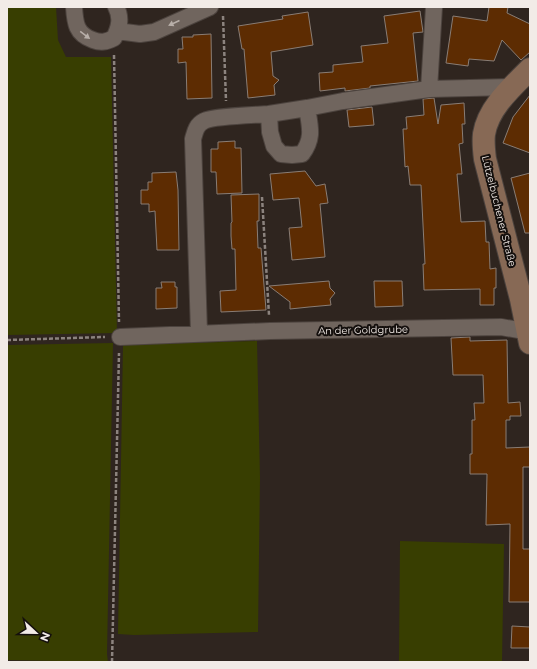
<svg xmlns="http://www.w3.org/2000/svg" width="537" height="669" font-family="Montserrat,sans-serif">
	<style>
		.green { fill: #383e01 }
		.building { fill: #5d2c02; stroke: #897d75 }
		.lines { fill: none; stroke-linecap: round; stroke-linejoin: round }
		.minor-casing { stroke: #4c433e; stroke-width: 18 }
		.secondary-casing { stroke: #4c433e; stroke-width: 24 }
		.path { stroke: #8c837e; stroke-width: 2.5; stroke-dasharray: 4 2; stroke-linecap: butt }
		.minor { stroke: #70655e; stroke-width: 16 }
		.secondary { stroke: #876955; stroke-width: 22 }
		.oneway { fill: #b8afa9 }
		.labels { text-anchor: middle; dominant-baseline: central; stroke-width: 4; stroke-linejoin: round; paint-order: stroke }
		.street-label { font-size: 10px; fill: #f2ebe7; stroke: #140f0d }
	</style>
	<rect width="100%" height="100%" fill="#2f251f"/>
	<path class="green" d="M 7,7 L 56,7 L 58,40 L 66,57 L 111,57 L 117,333 L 7,335 Z
		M 257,341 L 260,478 L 258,632 L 134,635 L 118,634 L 123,345 Z
		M 113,343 L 107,654 L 108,662 L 7,660 L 7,345 Z
		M 400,541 L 504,544 L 502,662 L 399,662 Z"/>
	<path class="building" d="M 489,7 L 508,7 L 507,13 L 530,24 L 530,52 L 521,60 L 502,40 L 494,61 L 469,59 L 468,66 L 446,63 L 453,16 L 487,21 Z
		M 420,11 L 423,32 L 413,33 L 418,81 L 370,86 L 370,88 L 345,91 L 345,88 L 320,91 L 319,73 L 333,72 L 333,65 L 363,62 L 361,46 L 388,43 L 384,16 Z
		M 308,12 L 313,45 L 271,52 L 273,76 L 279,80 L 274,85 L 275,95 L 248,98 L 244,49 L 242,49 L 238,26 L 283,19 L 282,16 Z
		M 211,34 L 212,98 L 187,99 L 186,62 L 178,63 L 178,49 L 183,49 L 182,37 L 193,37 L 193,35 Z
		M 530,95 L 530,153 L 503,143 L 513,117 Z
		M 434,98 L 438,124 L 441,105 L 464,103 L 465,124 L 462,124 L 463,143 L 459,144 L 462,174 L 457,174 L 461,222 L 485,221 L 486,242 L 489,242 L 490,269 L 496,268 L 496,288 L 494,288 L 494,305 L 480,305 L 480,289 L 424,290 L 423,264 L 425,264 L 421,185 L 410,185 L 408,166 L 405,167 L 403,129 L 407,129 L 406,117 L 424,115 L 423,99 Z
		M 372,107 L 374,125 L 349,127 L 347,110 Z
		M 235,141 L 235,148 L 241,148 L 242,193 L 217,194 L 216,172 L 211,172 L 211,149 L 218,149 L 218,142 Z
		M 305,171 L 316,186 L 325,184 L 328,203 L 320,204 L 325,257 L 292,260 L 289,228 L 302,227 L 299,198 L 273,200 L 270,174 Z
		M 176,172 L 178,190 L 179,250 L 157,250 L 155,211 L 149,212 L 149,204 L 141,204 L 141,190 L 148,190 L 148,182 L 152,182 L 152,173 Z
		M 530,173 L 530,233 L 525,233 L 511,178 Z
		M 259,194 L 259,221 L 257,221 L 258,248 L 261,248 L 266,310 L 221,312 L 220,291 L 236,290 L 235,249 L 232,249 L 231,236 L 231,223 L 232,222 L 231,195 Z
		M 329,281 L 330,288 L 335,293 L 330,299 L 331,305 L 309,307 L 290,309 L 290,302 L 269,286 Z
		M 374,281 L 402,281 L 403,306 L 375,307 Z
		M 161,282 L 175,282 L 175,287 L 177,287 L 177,308 L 156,309 L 156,288 L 162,288 Z
		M 470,337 L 470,341 L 507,340 L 508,403 L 520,402 L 521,416 L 510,416 L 510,420 L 506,420 L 506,448 L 530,447 L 530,467 L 523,467 L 523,549 L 530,549 L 530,602 L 509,602 L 510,524 L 486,525 L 487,474 L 470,474 L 470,454 L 472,454 L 472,420 L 475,420 L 474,403 L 484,403 L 483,375 L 453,375 L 451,338 Z
		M 512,626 L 530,627 L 530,648 L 511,648 Z"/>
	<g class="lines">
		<g class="minor-casing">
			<path id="minor" d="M 74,7 C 75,23 76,34 93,40 C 101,43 106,42 114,38 C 119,28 122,18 116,7
				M 117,31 L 140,34 L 154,32 L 210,7
				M 429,89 L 434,7
				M 307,108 L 343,101 L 429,89 L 512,87
				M 199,333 L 193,139 C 195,132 196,125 204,121 C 213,116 256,115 269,114 L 270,132 L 274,146 L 281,154 L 292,155 L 302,154 C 314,138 310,127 307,108 L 269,114
				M 120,337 L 270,331 L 501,327 L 530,332"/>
		</g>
		<g class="secondary-casing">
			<path id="secondary" d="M 530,69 C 512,87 488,108 484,134 C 483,142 484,151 485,159 L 521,299 L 530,343"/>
		</g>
		<path class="path" d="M 223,16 L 226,101
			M 114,55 L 119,322
			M 262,197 L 269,315
			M 7,340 L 105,337
			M 112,662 L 119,353"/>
		<use href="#minor" class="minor"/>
		<use href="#secondary" class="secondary"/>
	</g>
	<defs><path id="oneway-solid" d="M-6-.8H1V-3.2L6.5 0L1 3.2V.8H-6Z"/></defs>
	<g class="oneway">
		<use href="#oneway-solid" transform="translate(174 23) rotate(156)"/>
		<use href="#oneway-solid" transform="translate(85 35) rotate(37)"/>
	</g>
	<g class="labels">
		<g class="street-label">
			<text transform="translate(499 211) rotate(76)">Lützelbuchener Straße</text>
			<text transform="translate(363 330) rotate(-1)">An der Goldgrube</text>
		</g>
	</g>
	<rect width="537" height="669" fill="none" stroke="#f2ebe7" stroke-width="16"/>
	<g transform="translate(36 633) rotate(112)" stroke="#140f0d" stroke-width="3" paint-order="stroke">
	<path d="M0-3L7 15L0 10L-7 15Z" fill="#f2ebe7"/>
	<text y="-6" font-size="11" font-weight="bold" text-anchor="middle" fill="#f2ebe7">N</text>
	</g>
</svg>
